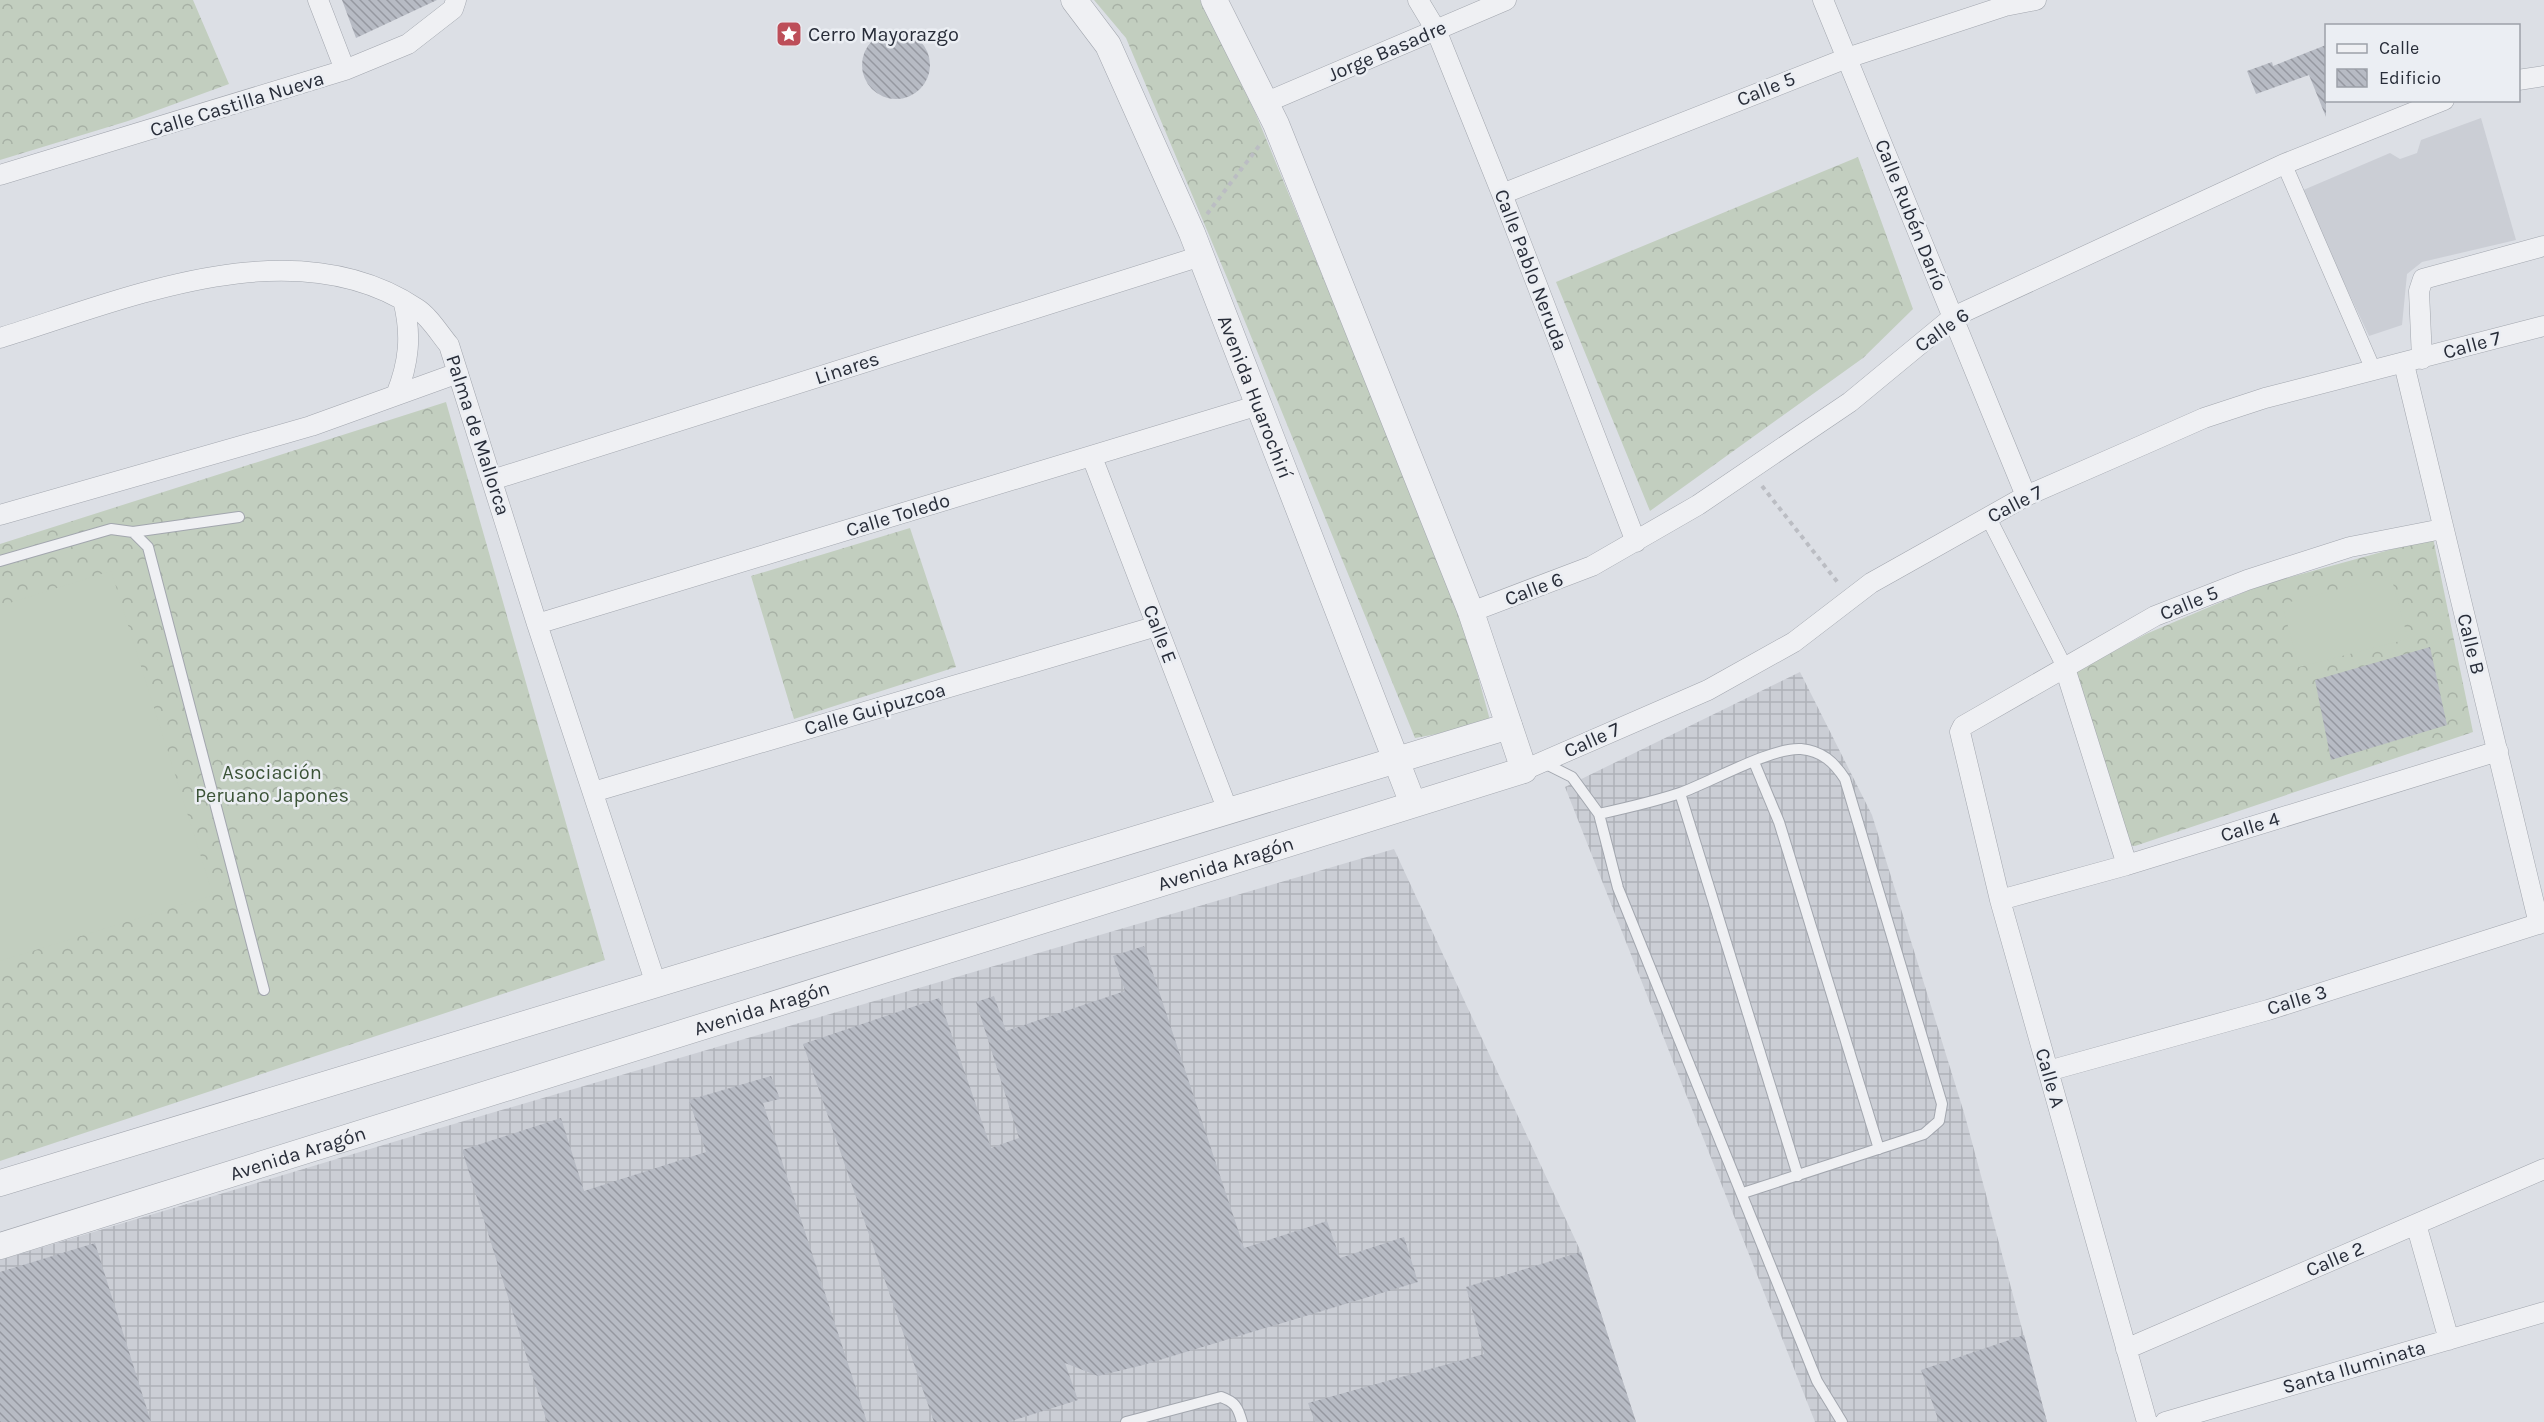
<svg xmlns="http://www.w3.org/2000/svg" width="2544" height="1422" font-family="Karla,sans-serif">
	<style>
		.built { fill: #cbced5 }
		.industrial { fill: url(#industrial-grid) }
		.forest { fill: url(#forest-crowns) }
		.pitch { fill: #c2cebf }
		.building { fill: url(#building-back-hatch) }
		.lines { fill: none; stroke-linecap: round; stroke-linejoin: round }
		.service-casing { stroke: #a2a6ae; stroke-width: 12 }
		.pedestrian-casing { stroke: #a2a6ae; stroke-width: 16 }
		.minor-casing { stroke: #a2a6ae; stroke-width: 21 }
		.tertiary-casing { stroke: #a2a6ae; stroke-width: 27 }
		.path { stroke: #bbbdc3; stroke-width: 4; stroke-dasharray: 4.5 4.5; stroke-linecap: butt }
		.service { stroke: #eff0f3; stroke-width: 10 }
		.pedestrian { stroke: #eff0f3; stroke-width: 15 }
		.minor { stroke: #eff0f3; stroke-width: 20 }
		.tertiary { stroke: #eff0f3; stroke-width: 26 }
		.labels { text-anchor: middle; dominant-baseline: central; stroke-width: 5; stroke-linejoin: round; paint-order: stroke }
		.poi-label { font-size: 20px; fill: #282d39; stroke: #ebeef3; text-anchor: start }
		.street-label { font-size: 20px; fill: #282d39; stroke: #ebeef3 }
		.park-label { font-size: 20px; fill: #3b5337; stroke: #ebeef3 }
	</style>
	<defs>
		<pattern id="industrial-grid" width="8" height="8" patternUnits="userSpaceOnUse" patternTransform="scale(1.5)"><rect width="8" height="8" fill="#cbced5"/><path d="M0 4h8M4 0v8" fill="none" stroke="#aeb1b8"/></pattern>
		<pattern id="forest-crowns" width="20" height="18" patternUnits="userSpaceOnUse" patternTransform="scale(1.5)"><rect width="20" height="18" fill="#c2cebf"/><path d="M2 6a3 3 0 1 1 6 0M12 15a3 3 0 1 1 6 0" fill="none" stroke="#a7b1a5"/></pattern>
		<pattern id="building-back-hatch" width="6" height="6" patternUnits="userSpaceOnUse" patternTransform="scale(1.5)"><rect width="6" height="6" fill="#b7bbc4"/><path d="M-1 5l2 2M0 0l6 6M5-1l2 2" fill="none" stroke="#9598a0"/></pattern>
	</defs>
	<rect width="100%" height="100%" fill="#dcdfe5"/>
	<path class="built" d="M 2481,118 L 2516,240 L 2422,262 L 2407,274 L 2402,325 L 2369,336 L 2301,191 L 2390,153 L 2400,159 L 2417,153 L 2421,140 Z"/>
	<path class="industrial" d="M 1800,672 L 1872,815 L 1965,1116 L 2047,1422 L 1815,1422 L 1565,787 Z
		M 1394,849 L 1581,1252 L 1636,1422 L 0,1422 L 0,1260 L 430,1131 Z"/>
	<path class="forest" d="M 0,0 L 193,0 L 229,84 L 128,121 L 0,160 Z
		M 1094,0 L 1200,0 L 1255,112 L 1460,610 L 1491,724 L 1415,738 L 1228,280 L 1126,38 Z
		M 1858,157 L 1913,309 L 1863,358 L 1650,511 L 1556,282 Z
		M 446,402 L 605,960 L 0,1161 L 0,544 Z
		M 910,528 L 956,667 L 794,719 L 751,576 Z
		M 2433,538 L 2473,732 L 2135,846 L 2128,845 L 2073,673 L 2146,634 L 2261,585 Z"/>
	<path class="pitch" d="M 111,571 L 213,895 L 0,961 L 0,606 Z
		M 2391,576 L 2408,639 L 2299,667 L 2282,604 Z"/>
	<path class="building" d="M 342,0 L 437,0 L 356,38 Z
		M862 65a34 34 0 1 1 68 0a34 34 0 1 1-68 0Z
		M 2326,45 L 2326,117 L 2309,75 L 2256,94 L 2247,71 L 2272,62 L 2273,66 Z
		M 2430,647 L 2447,725 L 2331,760 L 2315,680 Z
		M 1144,946 L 1244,1248 L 1327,1221 L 1340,1258 L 1404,1237 L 1418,1282 L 1143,1365 L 1098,1376 L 1065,1363 L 1078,1400 L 1008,1422 L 934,1422 L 803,1044 L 939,998 L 991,1148 L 1019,1138 L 976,1002 L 994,996 L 1006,1031 L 1125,991 L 1113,956 Z
		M 771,1076 L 780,1099 L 763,1103 L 867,1422 L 547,1422 L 462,1150 L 561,1118 L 584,1191 L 706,1152 L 689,1100 Z
		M 95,1243 L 151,1422 L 0,1422 L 0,1272 Z
		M 1581,1252 L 1636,1422 L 1315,1422 L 1308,1403 L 1484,1354 L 1466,1287 Z
		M 2024,1335 L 2047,1422 L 1939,1422 L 1921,1370 Z"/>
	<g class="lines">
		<g class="service-casing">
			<path id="service" d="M 133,532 L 239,517
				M 0,561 L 111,529 L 133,532 L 148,547 L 264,990
				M 1542,762 L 1572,777 L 1599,814 L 1618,888 L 1817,1381 L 1842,1422
				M 1754,762 L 1779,822 L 1879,1149
				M 1680,793 L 1798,1176
				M 1599,814 C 1626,808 1653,802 1680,793 C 1711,782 1772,747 1801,749 C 1822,751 1834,762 1845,779 L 1942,1104 L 1939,1121 L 1924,1134 L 1743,1193
				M 1126,1422 L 1221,1397 C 1235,1402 1238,1407 1242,1422"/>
		</g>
		<g class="pedestrian-casing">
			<path id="pedestrian" d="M 2284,164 L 2373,369
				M 1988,517 L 2065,668"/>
		</g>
		<g class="minor-casing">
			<path id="minor" d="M 318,0 L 345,70
				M 1418,0 L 1436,30 L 1502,194 L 1636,542
				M 1823,0 L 2026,496
				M 2518,80 L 2544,76
				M 1267,102 L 1506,0
				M 0,175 L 345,70 L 408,44 L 453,9 L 456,0
				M 1502,194 L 1847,58 L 2005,6 L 2036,0
				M 0,338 C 126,299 293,226 416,308 C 429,316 439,333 449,345 L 537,624 L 656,984
				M 2422,359 L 2419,291 L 2423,279 L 2544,246
				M 2404,364 L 2539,924
				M 396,395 C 409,363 412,335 403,300
				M 1092,457 L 1228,811
				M 492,480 L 1201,256
				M 0,515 L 311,426 L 458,373
				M 1471,612 L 1592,566 L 1698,505 L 1850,402 L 1953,317 L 2284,164 L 2444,100
				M 537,624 L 1259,405
				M 2065,668 L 2127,865
				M 1524,770 L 1708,690 L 1794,642 L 1871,583 L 1896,569 L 2026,496 L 2145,444 L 2204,418 L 2265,398 L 2544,326
				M 593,792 L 1157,626
				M 2000,900 L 2127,865 L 2498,751
				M 2048,1071 L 2268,1010 L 2544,922
				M 2416,1224 L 2449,1340
				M 2126,1349 L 2544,1169
				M 2147,1422 L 2000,900 L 1960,732 L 1963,726 L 2155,616 L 2247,580 L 2350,547 L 2442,529
				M 2165,1422 L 2544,1312"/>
		</g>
		<g class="tertiary-casing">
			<g id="tertiary">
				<path id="s1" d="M 1074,0 L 1108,45 L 1192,233 L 1413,804"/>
				<path d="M 0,1183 L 1509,726"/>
				<path id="s2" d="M 0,1246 L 1524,770 L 1471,612 L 1276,124 L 1214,0"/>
			</g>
		</g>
		<path class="path" d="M 1207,214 L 1259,146
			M 1762,486 L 1839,584"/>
		<use href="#service" class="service"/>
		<use href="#pedestrian" class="pedestrian"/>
		<use href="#minor" class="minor"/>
		<use href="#tertiary" class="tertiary"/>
	</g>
	<defs>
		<g id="sight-square" transform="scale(1.35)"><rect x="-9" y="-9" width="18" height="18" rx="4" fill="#bd4e59" stroke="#ebeef3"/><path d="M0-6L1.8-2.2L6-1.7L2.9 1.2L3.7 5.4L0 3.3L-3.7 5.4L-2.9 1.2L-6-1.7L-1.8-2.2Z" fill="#fff"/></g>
	</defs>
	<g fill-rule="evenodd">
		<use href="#sight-square" x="789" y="34"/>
	</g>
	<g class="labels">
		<g class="poi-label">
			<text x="808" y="34">Cerro Mayorazgo</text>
		</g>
		<g class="street-label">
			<text transform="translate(1387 51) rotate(-23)">Jorge Basadre</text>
			<text transform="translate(1766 89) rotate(-22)">Calle 5</text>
			<text transform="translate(237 104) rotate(-17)">Calle Castilla Nueva</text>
			<text transform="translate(1911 215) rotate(68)">Calle Rubén Darío</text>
			<text transform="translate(1531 270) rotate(69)">Calle Pablo Neruda</text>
			<text transform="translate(1942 330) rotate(-35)">Calle 6</text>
			<text transform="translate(2472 345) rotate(-15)">Calle 7</text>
			<text transform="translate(847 368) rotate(-18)">Linares</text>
			<text stroke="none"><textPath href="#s1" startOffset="438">Avenida Huarochirí</textPath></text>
			<text transform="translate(478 435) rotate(72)">Palma de Mallorca</text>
			<text transform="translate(2015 504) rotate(-27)">Calle 7</text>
			<text transform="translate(898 515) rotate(-17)">Calle Toledo</text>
			<text transform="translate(1534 589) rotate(-21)">Calle 6</text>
			<text transform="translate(2189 603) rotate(-22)">Calle 5</text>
			<text transform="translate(1160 634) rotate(69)">Calle E</text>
			<text transform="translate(2471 644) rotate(76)">Calle B</text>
			<text transform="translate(875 709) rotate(-16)">Calle Guipuzcoa</text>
			<text transform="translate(1592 740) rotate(-24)">Calle 7</text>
			<text transform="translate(2250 827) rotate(-17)">Calle 4</text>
			<text stroke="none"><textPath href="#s2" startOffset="1284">Avenida Aragón</textPath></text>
			<text transform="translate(2297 1000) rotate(-17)">Calle 3</text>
			<text stroke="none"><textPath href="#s2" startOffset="798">Avenida Aragón</textPath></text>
			<text transform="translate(2050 1078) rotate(74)">Calle A</text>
			<text stroke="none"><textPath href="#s2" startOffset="312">Avenida Aragón</textPath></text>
			<text transform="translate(2335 1259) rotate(-23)">Calle 2</text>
			<text transform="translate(2354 1367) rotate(-16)">Santa Iluminata</text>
		</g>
		<g class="park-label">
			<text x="272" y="772">Asociación<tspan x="272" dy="23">Peruano Japones</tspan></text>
		</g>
	</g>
	<rect x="2325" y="24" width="195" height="78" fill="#ebeef3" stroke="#9da1a9" stroke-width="1.5"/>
	<rect x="2337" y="44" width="30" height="9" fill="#eff0f3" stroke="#9da1a9" stroke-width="1.5"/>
	<text x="2379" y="54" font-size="18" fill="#282d39">Calle</text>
	<rect x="2337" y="69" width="30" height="18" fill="url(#building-back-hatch)" stroke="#9da1a9" stroke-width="1.5"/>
	<text x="2379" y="84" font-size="18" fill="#282d39">Edificio</text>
</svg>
